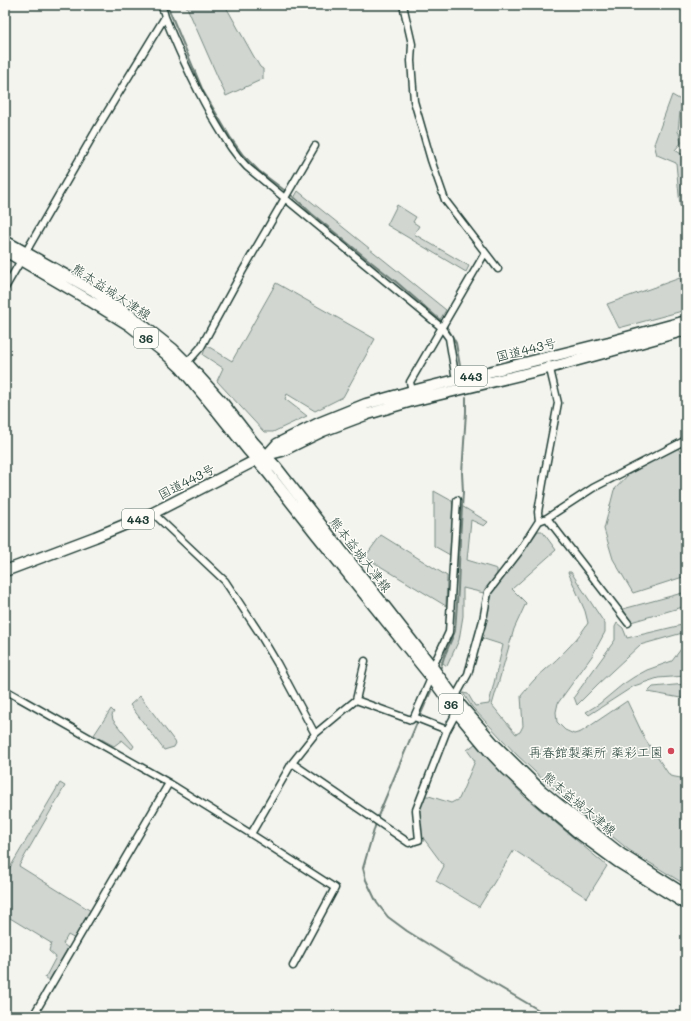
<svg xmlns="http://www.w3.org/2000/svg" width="691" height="1021" font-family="Mali,'Klee One',sans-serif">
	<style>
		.green { fill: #d1d6d1; stroke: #788a82 }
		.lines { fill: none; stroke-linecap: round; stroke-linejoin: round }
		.stream { stroke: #6e8179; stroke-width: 2 }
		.minor-casing { stroke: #1f3d34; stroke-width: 9 }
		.primary-casing { stroke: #1f3d34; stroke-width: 13 }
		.trunk-casing { stroke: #1f3d34; stroke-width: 13 }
		.minor { stroke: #fdfcf7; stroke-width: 6 }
		.primary { stroke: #fdfcf7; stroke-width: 10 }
		.trunk { stroke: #fdfcf7; stroke-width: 10 }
		.poi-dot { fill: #d1495b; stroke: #fdfcf7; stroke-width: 1.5 }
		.labels { text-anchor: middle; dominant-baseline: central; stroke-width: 3; stroke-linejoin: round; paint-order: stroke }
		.shield { fill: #fdfcf7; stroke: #62766e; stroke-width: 1 }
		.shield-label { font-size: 12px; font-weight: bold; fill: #1f3d34 }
		.street-label { font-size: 13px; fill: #1f3d34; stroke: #fdfcf7 }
		.poi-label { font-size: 13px; fill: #1f3d34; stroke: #fdfcf7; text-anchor: end }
	</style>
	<rect width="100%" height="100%" fill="#f4f4ef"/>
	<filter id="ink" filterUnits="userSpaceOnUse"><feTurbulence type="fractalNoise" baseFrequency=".025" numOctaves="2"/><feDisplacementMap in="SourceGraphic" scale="8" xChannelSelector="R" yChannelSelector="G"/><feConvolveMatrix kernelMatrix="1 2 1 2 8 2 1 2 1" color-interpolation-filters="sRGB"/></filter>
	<g filter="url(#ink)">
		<path class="green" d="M 186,5 L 225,5 L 253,55 L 260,67 L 263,69 L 263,79 L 226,96 Z
			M 672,95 L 686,103 L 686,113 L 680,111 L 678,132 L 679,133 L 681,143 L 675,150 L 686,157 L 686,205 L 680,206 L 676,163 L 657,155 L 654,144 Z
			M 298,191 L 446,310 L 439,321 L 293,200 Z
			M 397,205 L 416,217 L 413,222 L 419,226 L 414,234 L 469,266 L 466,272 L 387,225 Z
			M 680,278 L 686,291 L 686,310 L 619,328 L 607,304 Z
			M 276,283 L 375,339 L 343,397 L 315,411 L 287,394 L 285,399 L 307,416 L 273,432 L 264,432 L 217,381 L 223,368 L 203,355 L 206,345 L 232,361 Z
			M 677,447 L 686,460 L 686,576 L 633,593 L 613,559 L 604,529 L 614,490 L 628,475 Z
			M 434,491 L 452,501 L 453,507 L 450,555 L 434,546 Z
			M 460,505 L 488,522 L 484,526 L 471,520 L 467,560 L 497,569 L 497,576 L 502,578 L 521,555 L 538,531 L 542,531 L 556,550 L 512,589 L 526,603 L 514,629 L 492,705 L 516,734 L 520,732 L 523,726 L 521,696 C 526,690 530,684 535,679 C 554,662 574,645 588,623 L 585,611 L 568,572 L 571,572 L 605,624 L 605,632 L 592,656 L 558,703 L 556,712 L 557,722 L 565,730 L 574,734 L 581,732 L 627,701 L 645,739 L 670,776 L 686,779 L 686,885 L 629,850 L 549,785 L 517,755 L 472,707 L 463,693 L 468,694 L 475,706 L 489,704 L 503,645 L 481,638 L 492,595 L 463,588 L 463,616 L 459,640 L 447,666 L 439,660 L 452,632 Z
			M 381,535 L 447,576 L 446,606 L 365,557 Z
			M 686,592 L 686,606 L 631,622 L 623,609 Z
			M 617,623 L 623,628 L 627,638 L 686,624 L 686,632 L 640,645 L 598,684 L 577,705 L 574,697 L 615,640 L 615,627 Z
			M 686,646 L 686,676 L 658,678 L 634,686 L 589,715 L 586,712 L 599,704 L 622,685 L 634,677 L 647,670 L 672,661 L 681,649 Z
			M 686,684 L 686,699 L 648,692 L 653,687 Z
			M 140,696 L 176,743 L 174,747 L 164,750 L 130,705 Z
			M 111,709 L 114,712 L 112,715 L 113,720 L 134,746 L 132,749 L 122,740 L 114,746 L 94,735 Z
			M 475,744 L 525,797 L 607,866 L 587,898 L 514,850 L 479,907 L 436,881 L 444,866 L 421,835 L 418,811 L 424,796 L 429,796 L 451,803 L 459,799 L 475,761 L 467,750 Z
			M 60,783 L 65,786 L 19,866 L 91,911 L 75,939 L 68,935 L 63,944 L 68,948 L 49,981 L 45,978 L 56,957 L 49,951 L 51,943 L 5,915 L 5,876 Z"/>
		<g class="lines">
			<path class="stream" d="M 167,5 L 203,91 L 230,137 L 243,155 L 259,171 L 296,199 L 312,214 L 371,262 L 394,280 L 440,320 L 447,327 L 456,343 L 460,366
				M 441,667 L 444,657 L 455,631 L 458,589 L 460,540 L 463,492 L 462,473 L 466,412 L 466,397
				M 431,691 L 419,718 L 378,816 L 363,868 L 366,880 L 377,903 L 388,917 L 407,931 L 455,961 L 549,1016"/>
			<g class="minor-casing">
				<path id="minor" d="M 161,5 L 164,13 L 165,17 C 180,54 196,90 217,125 C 226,140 234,154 247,167 L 441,327 L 449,338 L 456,380
					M 403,5 L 412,44 L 411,61 L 414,101 L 431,160 L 445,200 L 498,269
					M 5,288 L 98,127 L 165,17
					M 185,365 L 201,347 L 242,272 L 315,146
					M 412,391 L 410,382 L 485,253
					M 153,513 L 225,581 L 258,631 L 277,663 L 315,734
					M 547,518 L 628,623
					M 539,521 L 547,518 L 593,488 L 686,440
					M 5,690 L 169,783 L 251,834 L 335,888 L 293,966
					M 356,700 L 365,661
					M 414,717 L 429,683 L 435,662 L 449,632 L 457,500
					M 292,763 L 409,843 L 419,840 L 416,810 L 447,730 L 454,717 L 458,692 L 468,674 L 483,620 L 488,592 L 519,552 L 539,521 L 538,512 L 546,466 L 558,403 L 549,365
					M 251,834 L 292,763 L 315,734 L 356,700 L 411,720 L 414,717 L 447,730
					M 33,1016 L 169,783"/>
			</g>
			<g class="primary-casing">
				<path id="primary" d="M 5,241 L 94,291 L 135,319 L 173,349 L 187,363 L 223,403 L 254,443 L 277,468 L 433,668 L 457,701 L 494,744 L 542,791 L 584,825 L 621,854 L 686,895
					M 5,251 L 87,299 L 129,325 L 166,354 L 181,368 L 216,410 L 247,449 L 268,473 L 316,534 L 431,677 L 455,710 L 489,751 L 506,769 L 538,799 L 577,832 L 618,862 L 686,904"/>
			</g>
			<g class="trunk-casing">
				<path id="trunk" d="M 268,454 L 277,444 L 319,423 L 366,404 L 412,391 L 609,342 L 686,321
					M 5,571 L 95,537 L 153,513 L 266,455 L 282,451 L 323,431 L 368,414 L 412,401 L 549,368 L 611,351 L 686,330"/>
			</g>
			<use href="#minor" class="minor"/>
			<use href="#primary" class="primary"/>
			<use href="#trunk" class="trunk"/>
		</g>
	</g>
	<circle class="poi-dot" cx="671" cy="751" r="4"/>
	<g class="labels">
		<g class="shield">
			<rect x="134" y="328" width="24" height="20" rx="3"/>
			<rect x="455" y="366" width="32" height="20" rx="3"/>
			<rect x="122" y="509" width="32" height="20" rx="3"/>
			<rect x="439" y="694" width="24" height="20" rx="3"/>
		</g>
		<g class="shield-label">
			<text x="146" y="338">36</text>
			<text x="471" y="376">443</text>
			<text x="138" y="519">443</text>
			<text x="451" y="704">36</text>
		</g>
		<g class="street-label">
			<text transform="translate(112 291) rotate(33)">熊本益城大津線</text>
			<text transform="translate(526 349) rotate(-14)">国道443号</text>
			<text transform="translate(186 481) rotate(-27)">国道443号</text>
			<text transform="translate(361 554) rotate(52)">熊本益城大津線</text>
			<text transform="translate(580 803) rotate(40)">熊本益城大津線</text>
		</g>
		<g class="poi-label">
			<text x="663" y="751">再春館製薬所 薬彩工園</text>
		</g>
	</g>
	<rect width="691" height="1021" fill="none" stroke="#fdfcf7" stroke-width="20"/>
	<rect x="10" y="10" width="671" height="1001" fill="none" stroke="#1f3d34" stroke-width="1.5" filter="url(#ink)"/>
</svg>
